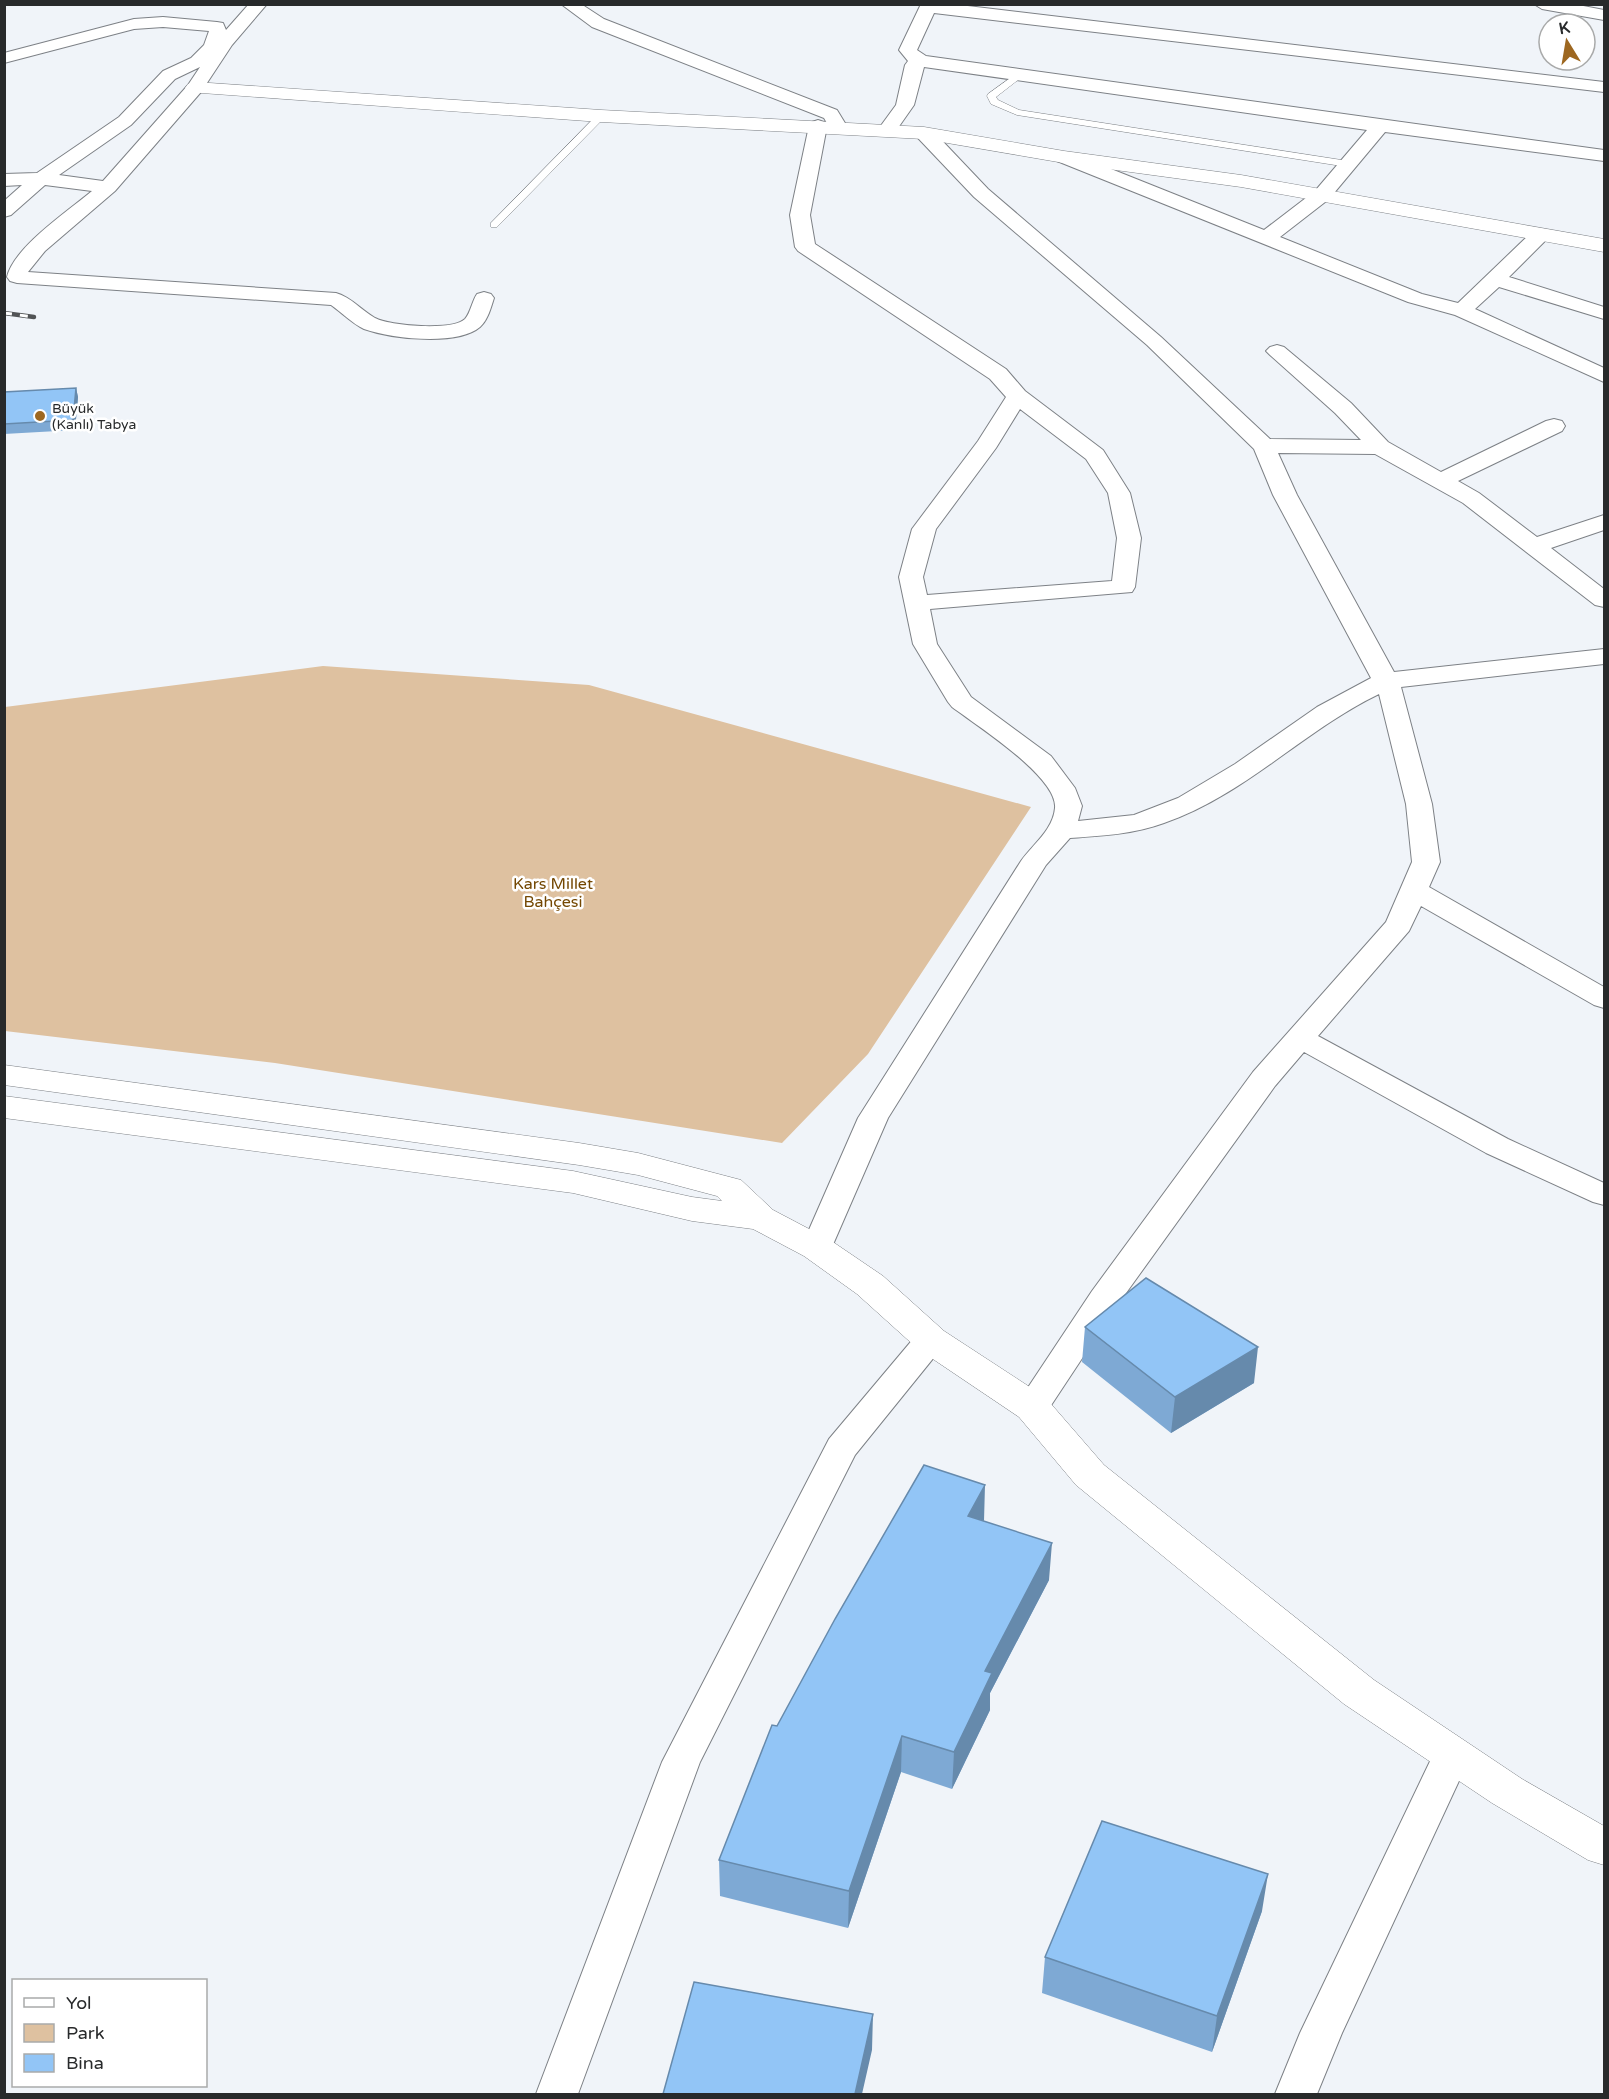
<svg xmlns="http://www.w3.org/2000/svg" width="1609" height="2099" font-family="'Varela Round',sans-serif">
	<style>
		.green { fill: #dec1a0 }
		.lines { fill: none; stroke-linecap: round; stroke-linejoin: round }
		.service-casing { stroke: #7d8186; stroke-width: 1 }
		.minor-casing { stroke: #7d8186; stroke-width: 2 }
		.tertiary-casing { stroke: #7d8186; stroke-width: 1 }
		.service { fill: #fff; fill-rule: evenodd }
		.minor { fill: #fff; fill-rule: evenodd }
		.tertiary { fill: #fff; fill-rule: evenodd }
		.rail-casing { stroke: #515355; stroke-width: 4.5 }
		.rail { stroke: #fff; stroke-width: 3; stroke-dasharray: 8; stroke-linecap: butt }
		.wall { fill: #7ea9d4 }
		.shaded-wall { fill: #668aac }
		.building { fill: #92c5f6; stroke: #668aac; stroke-width: 1.5 }
		.poi-dot { fill: #9d6720; stroke: #fff; stroke-width: 2 }
		.labels { text-anchor: middle; dominant-baseline: central; stroke-width: 5; stroke-linejoin: round; paint-order: stroke }
		.far-poi-label { font-size: 14px; fill: #282a2b; stroke: #fff; text-anchor: start }
		.park-label { font-size: 16px; fill: #744803; stroke: #fff }
	</style>
	<rect width="100%" height="100%" fill="#f0f4f9"/>
	<path class="green" d="M 323,666 L 589,685 L 1031,807 L 868,1054 L 782,1143 L 275,1063 L 5,1031 L 5,707 Z"/>
	<g class="lines">
		<g class="service-casing">
			<path id="service" d="M 1020,71 L 1024,74 L 1023,76 L 996,97 L 998,100 L 1019,110 L 1348,161 L 1353,164 L 1348,167 L 1017,115 L 991,104 L 987,96 L 988,94 Z
				M 598,114 L 606,116 L 497,227 L 491,227 L 491,223 Z"/>
		</g>
		<g class="minor-casing">
			<path id="minor" d="M 249,4 L 267,4 L 232,45 L 201,92 L 115,191 L 45,251 L 28,272 L 336,293 C 351,297 361,310 375,318 C 390,326 453,331 465,319 C 471,312 472,301 477,294 L 484,292 L 491,294 L 494,298 C 491,307 488,320 480,327 C 458,346 392,339 364,329 C 353,324 341,312 331,305 L 17,283 L 10,281 L 7,277 C 14,247 68,211 92,191 L 45,185 L 11,215 L 4,217 L 4,201 L 22,185 L 4,186 L 4,174 L 37,173 L 119,117 L 163,71 L 191,58 L 204,45 L 209,31 L 163,27 L 134,29 L 4,63 L 4,53 L 134,19 L 163,17 L 217,22 L 223,23 L 226,30 ZM 200,67 L 188,85 L 103,181 L 59,175 L 131,125 L 175,79 Z
				M 561,4 L 581,4 L 604,19 L 837,110 L 848,128 L 846,132 L 832,132 L 824,118 L 592,27 Z
				M 921,4 L 951,4 L 1604,82 L 1604,92 L 934,13 L 917,50 L 926,56 L 1604,150 L 1604,161 L 1385,132 L 1329,199 L 1280,237 L 1422,294 L 1458,303 L 1533,231 L 1547,231 L 1550,235 L 1547,239 L 1509,277 L 1604,307 L 1604,319 L 1499,287 L 1475,309 L 1604,368 L 1604,382 L 1455,315 L 1408,302 L 1057,161 L 1055,157 L 1057,153 L 1071,153 L 1264,230 L 1315,191 L 1367,130 L 924,67 L 914,105 L 893,135 L 879,135 L 877,131 L 896,105 L 905,65 L 908,61 L 899,50 Z
				M 1534,4 L 1573,4 L 1604,10 L 1604,20 L 1542,9 Z
				M 818,120 L 824,122 L 827,126 L 810,215 L 815,244 L 1006,369 L 1025,391 L 1103,450 L 1130,493 L 1141,538 L 1135,587 L 1132,592 L 930,609 L 937,644 L 971,697 L 1051,756 L 1075,788 L 1082,806 L 1078,821 L 1134,815 L 1178,798 L 1235,764 L 1317,707 L 1371,678 L 1273,495 L 1254,449 L 1147,345 L 974,197 L 917,137 L 915,133 L 917,129 L 931,129 L 988,189 L 1161,337 L 1270,439 L 1361,440 L 1335,413 L 1270,355 L 1266,351 L 1270,347 L 1277,345 L 1284,347 L 1351,403 L 1388,442 L 1441,472 L 1546,421 L 1554,419 L 1562,421 L 1565,426 L 1562,431 L 1458,481 L 1479,493 L 1537,537 L 1604,515 L 1604,530 L 1551,548 L 1604,589 L 1604,607 L 1595,605 L 1463,503 L 1375,454 L 1278,453 L 1297,495 L 1394,672 L 1604,649 L 1604,664 L 1401,687 L 1432,804 L 1440,862 L 1429,887 L 1604,987 L 1604,1008 L 1594,1005 L 1421,906 L 1409,931 L 1318,1036 L 1508,1139 L 1604,1183 L 1604,1205 L 1593,1202 L 1486,1153 L 1304,1052 L 1275,1086 L 1116,1307 L 1044,1416 L 1032,1419 L 1020,1416 L 1015,1407 L 1092,1291 L 1253,1072 L 1386,922 L 1412,862 L 1406,804 L 1379,694 C 1304,730 1244,796 1164,823 C 1134,834 1102,836 1070,838 L 1046,865 L 888,1118 L 828,1256 L 817,1259 L 806,1256 L 801,1248 L 858,1118 L 1021,861 C 1033,844 1053,830 1055,808 C 1058,777 976,725 952,707 L 948,702 L 913,644 L 899,577 L 912,529 L 978,441 L 1006,397 L 990,379 L 798,251 L 795,247 L 790,215 L 809,126 L 812,122 ZM 1020,409 L 1086,459 L 1108,493 L 1117,538 L 1112,581 L 927,595 L 923,577 L 936,529 L 996,448 Z
				M 931,1328 L 943,1332 L 948,1340 L 855,1455 L 700,1762 L 578,2094 L 536,2094 L 662,1762 L 829,1439 L 919,1332 Z
				M 1452,1739 L 1466,1744 L 1471,1755 L 1342,2033 L 1317,2094 L 1275,2094 L 1300,2033 L 1433,1755 L 1438,1744 Z"/>
		</g>
		<g class="tertiary-casing">
			<path id="tertiary" d="M 195,82 L 601,110 L 924,127 L 1064,151 L 1241,175 L 1604,239 L 1604,252 L 1241,187 L 1064,163 L 924,139 L 601,122 L 188,92 L 185,88 L 188,84 Z
				M 4,1065 L 579,1143 L 638,1153 L 741,1180 L 773,1210 L 830,1240 L 883,1276 L 944,1331 L 1045,1397 L 1104,1465 L 1374,1680 L 1522,1779 L 1604,1826 L 1604,1865 L 1588,1860 L 1492,1803 L 1344,1704 L 1076,1485 L 1019,1417 L 918,1349 L 857,1294 L 804,1256 L 753,1229 L 692,1221 L 573,1193 L 4,1118 L 4,1096 L 573,1171 L 692,1197 L 722,1201 L 717,1196 L 638,1175 L 579,1165 L 4,1085 Z"/>
		</g>
		<use href="#service" class="service"/>
		<use href="#minor" class="minor"/>
		<use href="#tertiary" class="tertiary"/>
		<g class="rail-casing">
			<path id="rail" d="M 4,313 L 34,317"/>
		</g>
		<use href="#rail" class="rail"/>
	</g>
	<path class="wall" d="M 76,388 L 78,397 L 75,430 L 4,434 L 4,392 Z
		M 1085,1327 L 1254,1383 L 1171,1433 L 1082,1362 Z
		M 984,1521 L 1049,1580 L 990,1693 L 990,1710 L 952,1789 L 901,1772 L 848,1928 L 720,1896 L 719,1860 L 777,1726 Z
		M 1262,1911 L 1212,2052 L 1042,1993 L 1045,1957 Z"/>
	<path class="shaded-wall" d="M 76,388 L 78,397 L 75,430 L 73,420 Z
		M 1258,1347 L 1254,1383 L 1171,1433 L 1175,1397 Z
		M 985,1485 L 984,1521 L 968,1516 Z
		M 1052,1543 L 1049,1580 L 990,1693 L 990,1710 L 952,1789 L 954,1752 L 985,1671 Z
		M 902,1736 L 901,1772 L 848,1928 L 849,1891 Z
		M 1268,1874 L 1262,1911 L 1212,2052 L 1217,2016 Z
		M 873,2014 L 872,2050 L 862,2094 L 855,2094 Z"/>
	<path class="building" d="M 76,388 L 73,420 L 4,424 L 4,392 Z
		M 1146,1278 L 1258,1347 L 1175,1397 L 1085,1327 Z
		M 924,1465 L 985,1485 L 968,1516 L 1052,1543 L 985,1671 L 992,1673 L 954,1752 L 902,1736 L 849,1891 L 719,1860 L 772,1725 L 777,1726 L 835,1619 Z
		M 1102,1821 L 1268,1874 L 1217,2016 L 1045,1957 Z
		M 694,1982 L 873,2014 L 855,2094 L 663,2094 Z"/>
	<circle class="poi-dot" cx="40" cy="416" r="6"/>
	<g class="labels">
		<g class="far-poi-label">
			<text x="52" y="408">Büyük<tspan x="52" dy="16">(Kanlı) Tabya</tspan></text>
		</g>
		<g class="park-label">
			<text x="553" y="884">Kars Millet<tspan x="553" dy="18">Bahçesi</tspan></text>
		</g>
	</g>
	<rect width="1609" height="2099" fill="none" stroke="#282a2b" stroke-width="12"/>
	<rect x="12" y="1979" width="195" height="108" fill="#ffffff" stroke="#a9aaaa" stroke-width="1.5"/>
	<rect x="24" y="1998" width="30" height="9" fill="#ffffff" stroke="#a9aaaa" stroke-width="1.5"/>
	<text x="66" y="2009" font-size="18" fill="#282a2b">Yol</text>
	<rect x="24" y="2024" width="30" height="18" fill="#dec1a0" stroke="#a9aaaa" stroke-width="1.5"/>
	<text x="66" y="2039" font-size="18" fill="#282a2b">Park</text>
	<rect x="24" y="2054" width="30" height="18" fill="#92c5f6" stroke="#a9aaaa" stroke-width="1.5"/>
	<text x="66" y="2069" font-size="18" fill="#282a2b">Bina</text>
	<g transform="translate(1567 42) rotate(349)"><circle r="28" fill="#ffffff" stroke="#a9aaaa" stroke-width="1.5"/>
	<path d="M0-4.5L10 22L0 15L-10 22Z" fill="#9d6720"/>
	<text y="-9" font-size="16" font-weight="bold" text-anchor="middle" fill="#282a2b">K</text>
	</g>
</svg>
